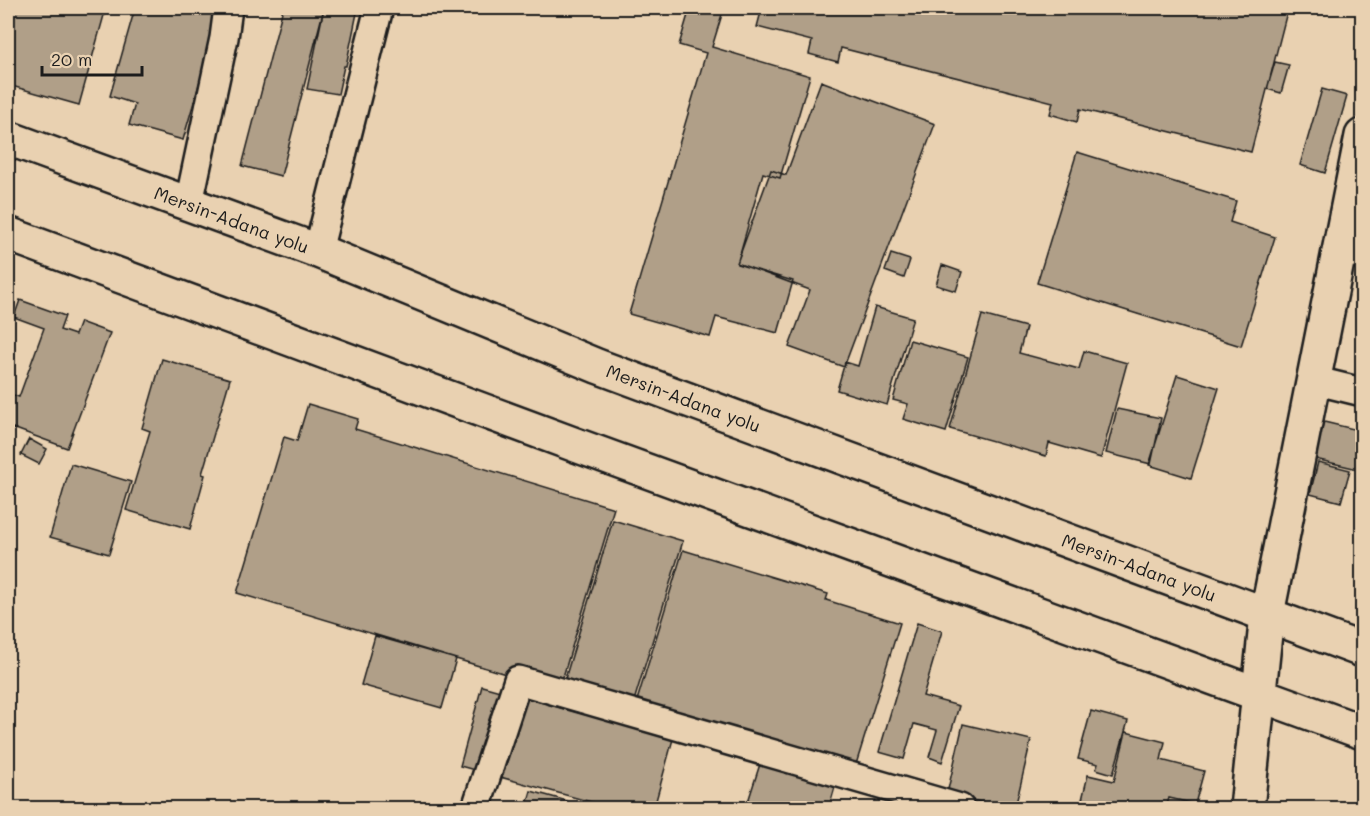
<svg xmlns="http://www.w3.org/2000/svg" width="1370" height="816" font-family="Mali,sans-serif">
	<style>
		.building { fill: #b09f88; stroke: #1c1c1c; stroke-width: 1.5 }
		.lines { fill: none; stroke-linecap: round; stroke-linejoin: round }
		.minor-casing { stroke: #1c1c1c; stroke-width: 32 }
		.secondary-casing { stroke: #1c1c1c; stroke-width: 38 }
		.trunk-casing { stroke: #1c1c1c; stroke-width: 38 }
		.minor { stroke: #e9d1b1; stroke-width: 27 }
		.secondary { stroke: #e9d1b1; stroke-width: 33 }
		.trunk { stroke: #e9d1b1; stroke-width: 33 }
		.labels { text-anchor: middle; dominant-baseline: central; stroke-width: 6; stroke-linejoin: round; paint-order: stroke }
		.street-label { font-size: 18px; fill: #1c1c1c; stroke: #e9d1b1 }
	</style>
	<rect width="100%" height="100%" fill="#e9d1b1"/>
	<filter id="ink" filterUnits="userSpaceOnUse"><feTurbulence type="fractalNoise" baseFrequency=".0167" numOctaves="2"/><feDisplacementMap in="SourceGraphic" scale="12" xChannelSelector="R" yChannelSelector="G"/><feConvolveMatrix kernelMatrix="1 2 1 2 8 2 1 2 1" color-interpolation-filters="sRGB"/></filter>
	<g filter="url(#ink)">
		<path class="building" d="M 8,8 L 106,8 L 79,105 L 8,85 Z
			M 135,8 L 221,8 L 183,140 L 129,125 L 135,104 L 110,96 Z
			M 283,8 L 324,8 L 281,176 L 242,166 Z
			M 324,8 L 358,8 L 346,66 L 344,66 L 338,94 L 307,89 Z
			M 690,8 L 724,8 L 712,47 L 810,76 L 780,178 L 763,173 L 737,264 L 793,281 L 778,333 L 716,317 L 710,337 L 629,314 L 706,53 L 679,45 Z
			M 762,8 L 1288,8 L 1251,152 L 1080,109 L 1077,122 L 1050,114 L 1053,102 L 841,48 L 838,62 L 809,54 L 812,41 L 757,27 Z
			M 1275,62 L 1289,65 L 1281,93 L 1267,89 Z
			M 821,81 L 935,124 L 844,367 L 789,347 L 810,290 L 737,263 L 771,170 L 786,175 Z
			M 1322,89 L 1347,96 L 1325,173 L 1300,165 Z
			M 1077,152 L 1236,201 L 1230,222 L 1275,237 L 1241,346 L 1037,283 Z
			M 891,254 L 910,260 L 904,278 L 885,271 Z
			M 942,265 L 962,272 L 956,291 L 936,285 Z
			M 20,300 L 65,316 L 60,330 L 75,335 L 80,322 L 110,333 L 67,448 L 13,428 L 8,443 L 8,393 L 19,397 L 44,328 L 14,317 Z
			M 875,307 L 913,318 L 887,405 L 837,390 L 845,362 L 858,366 Z
			M 982,315 L 1026,327 L 1019,353 L 1079,369 L 1084,351 L 1127,363 L 1101,458 L 1049,443 L 1046,456 L 950,429 Z
			M 910,340 L 968,357 L 946,432 L 903,419 L 908,404 L 893,400 Z
			M 162,359 L 230,379 L 202,474 L 205,475 L 190,529 L 126,510 L 150,431 L 142,428 Z
			M 1177,375 L 1219,388 L 1191,478 L 1149,465 Z
			M 308,404 L 358,419 L 355,429 L 614,508 L 559,690 L 237,593 L 284,437 L 297,441 Z
			M 1117,409 L 1161,418 L 1151,464 L 1106,453 Z
			M 1320,421 L 1362,431 L 1362,470 L 1311,458 Z
			M 29,439 L 47,449 L 39,464 L 21,455 Z
			M 1318,462 L 1350,470 L 1341,502 L 1310,494 Z
			M 71,464 L 131,482 L 109,554 L 50,537 Z
			M 613,520 L 683,541 L 630,714 L 561,692 Z
			M 683,550 L 828,594 L 826,600 L 900,623 L 853,774 L 635,707 Z
			M 917,623 L 942,631 L 923,696 L 959,706 L 942,762 L 929,757 L 937,730 L 914,724 L 904,759 L 879,752 Z
			M 375,636 L 456,659 L 442,708 L 361,685 Z
			M 482,686 L 673,739 L 654,808 L 613,808 L 460,766 Z
			M 1091,711 L 1128,721 L 1113,774 L 1096,769 L 1098,764 L 1078,759 Z
			M 963,724 L 1031,740 L 1015,808 L 1005,808 L 947,794 Z
			M 1126,732 L 1165,742 L 1161,760 L 1204,771 L 1195,804 L 1169,798 L 1166,808 L 1080,808 L 1088,775 L 1114,781 Z
			M 760,764 L 835,787 L 829,808 L 746,808 Z
			M 531,791 L 567,801 L 564,808 L 526,808 Z
			M 1330,802 L 1353,808 L 1328,808 Z"/>
		<g class="lines">
			<g class="minor-casing">
				<path id="minor" d="M 189,203 L 224,38 L 228,8
					M 1340,249 L 1362,255
					M 318,251 L 379,8
					M 1313,380 L 1362,392
					M 476,808 L 518,680 L 960,808"/>
			</g>
			<g class="secondary-casing">
				<path id="secondary" d="M 1247,808 L 1267,614 L 1362,136"/>
			</g>
			<g class="trunk-casing">
				<g id="trunk">
					<path id="s1" d="M 8,138 L 318,251 L 597,366 L 1362,650"/>
					<path d="M 8,234 L 573,444 L 1362,732"/>
				</g>
			</g>
			<use href="#minor" class="minor"/>
			<use href="#secondary" class="secondary"/>
			<use href="#trunk" class="trunk"/>
		</g>
	</g>
	<g class="labels">
		<g class="street-label">
			<text stroke="none"><textPath href="#s1" startOffset="238">Mersin-Adana yolu</textPath></text>
			<text stroke="none"><textPath href="#s1" startOffset="724">Mersin-Adana yolu</textPath></text>
			<text stroke="none"><textPath href="#s1" startOffset="1210">Mersin-Adana yolu</textPath></text>
		</g>
	</g>
	<rect width="1370" height="816" fill="none" stroke="#e9d1b1" stroke-width="30"/>
	<rect x="15" y="15" width="1340" height="786" fill="none" stroke="#1c1c1c" stroke-width="2" filter="url(#ink)"/>
	<path d="M42 66v9h100v-9" fill="none" stroke="#1c1c1c" stroke-width="3"/>
	<text x="51" y="66" font-size="18" fill="#1c1c1c" stroke="#e9d1b1" stroke-width="4.5" paint-order="stroke">20 m</text>
</svg>
